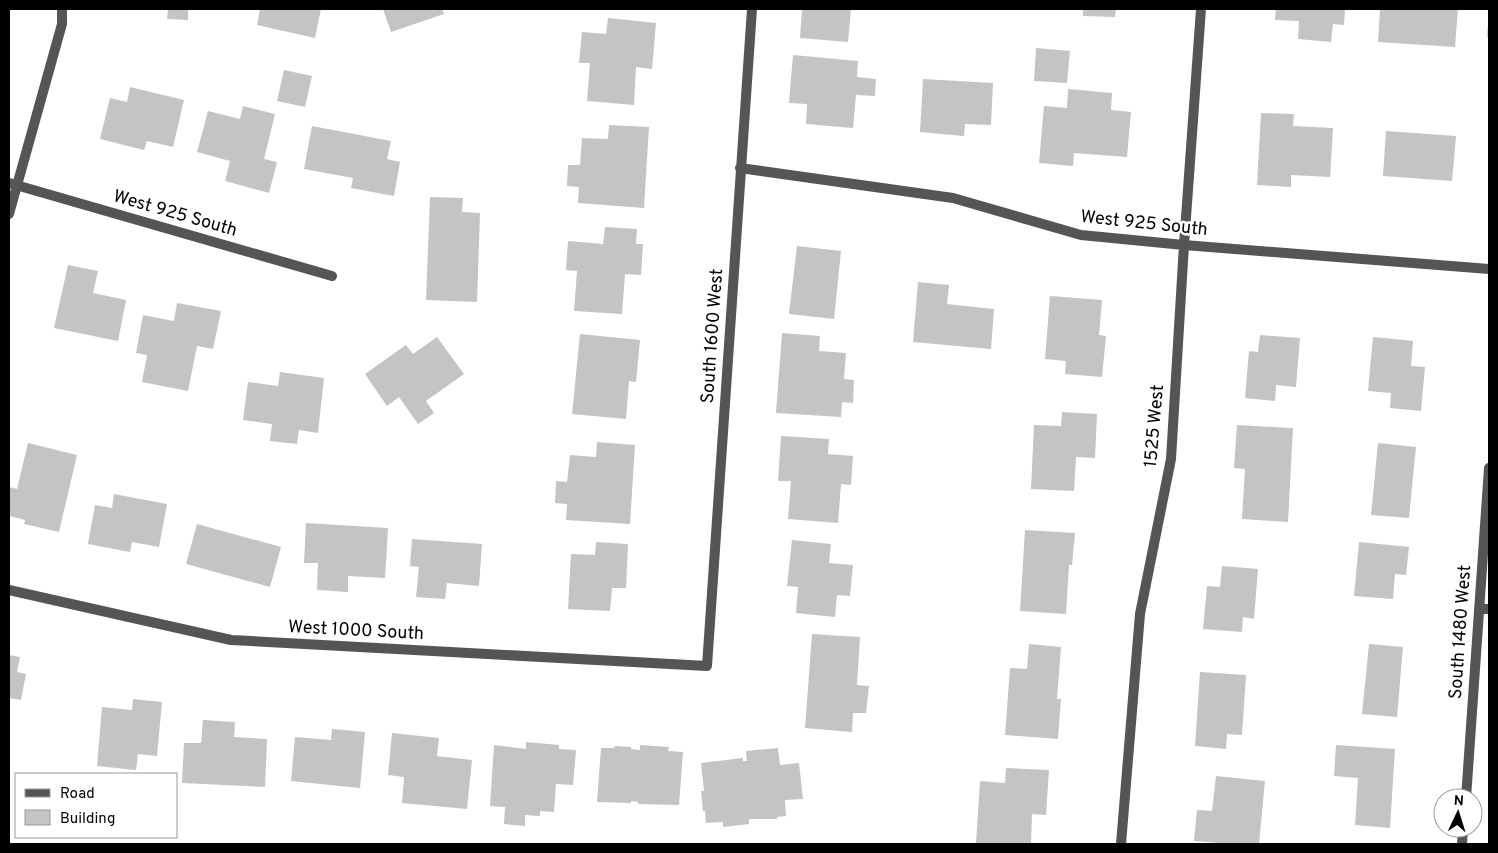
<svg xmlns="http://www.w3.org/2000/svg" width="1498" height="853" font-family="Overpass,sans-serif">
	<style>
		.building { fill: #c4c4c4 }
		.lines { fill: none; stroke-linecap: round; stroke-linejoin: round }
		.minor { stroke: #555; stroke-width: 10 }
		.labels { text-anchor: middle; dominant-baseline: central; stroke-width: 5; stroke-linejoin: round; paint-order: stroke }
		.street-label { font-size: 18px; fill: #000; stroke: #fff }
	</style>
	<rect width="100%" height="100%" fill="#fff"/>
	<path class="building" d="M 168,9 L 188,9 L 188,20 L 167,19 Z
		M 260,9 L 321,9 L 315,38 L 257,25 Z
		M 383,9 L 442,9 L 444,14 L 391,32 Z
		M 802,9 L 851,9 L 848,42 L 800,38 Z
		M 1083,9 L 1116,9 L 1115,17 L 1083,16 Z
		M 1276,9 L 1345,9 L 1344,25 L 1333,24 L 1331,42 L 1298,39 L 1299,21 L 1275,20 Z
		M 1380,9 L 1458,9 L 1455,47 L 1378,42 Z
		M 608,18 L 656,23 L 652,69 L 636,67 L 634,105 L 587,101 L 590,63 L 579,63 L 582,32 L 606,34 Z
		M 1488,23 L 1489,23 L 1489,37 L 1487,37 Z
		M 1036,48 L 1070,51 L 1067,83 L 1034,81 Z
		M 793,55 L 858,61 L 857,77 L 876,79 L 875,96 L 856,95 L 853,128 L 806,124 L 807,104 L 789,103 Z
		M 284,70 L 312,76 L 305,107 L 277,101 Z
		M 923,79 L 993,83 L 991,125 L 965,124 L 964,136 L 920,132 Z
		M 130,87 L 184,100 L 173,147 L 147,141 L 144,150 L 100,139 L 110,98 L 127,102 Z
		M 1068,89 L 1112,93 L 1111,110 L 1131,112 L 1127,157 L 1074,153 L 1073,166 L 1039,163 L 1044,106 L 1067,108 Z
		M 243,106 L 275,114 L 264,159 L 277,162 L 269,193 L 225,181 L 230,161 L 197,152 L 208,111 L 240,119 Z
		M 1261,113 L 1294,114 L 1293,126 L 1333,128 L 1330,177 L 1291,175 L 1291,187 L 1257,185 Z
		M 609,125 L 649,127 L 644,208 L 578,203 L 579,187 L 567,186 L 568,165 L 580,165 L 582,138 L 608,139 Z
		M 312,126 L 391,141 L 387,159 L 400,162 L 394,196 L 351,188 L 353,178 L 304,169 Z
		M 1386,131 L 1456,136 L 1452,181 L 1383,176 Z
		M 430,197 L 463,198 L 462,212 L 480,213 L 477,302 L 426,300 Z
		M 605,227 L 637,229 L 636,244 L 643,244 L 641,275 L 625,274 L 622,314 L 574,311 L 577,271 L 566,270 L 568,241 L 603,244 Z
		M 797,246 L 841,251 L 834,319 L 789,314 Z
		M 68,265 L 98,271 L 93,293 L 126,300 L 118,341 L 54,328 Z
		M 918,282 L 949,285 L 947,304 L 994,309 L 991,349 L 913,342 Z
		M 1050,296 L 1102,300 L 1099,335 L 1106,336 L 1102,377 L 1065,374 L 1066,361 L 1045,359 Z
		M 177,303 L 221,311 L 213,349 L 197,346 L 188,391 L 142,382 L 147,355 L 136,353 L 143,315 L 174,321 Z
		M 782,333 L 820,336 L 819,351 L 846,353 L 844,379 L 854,380 L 853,403 L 842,402 L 841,417 L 776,413 Z
		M 580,334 L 640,340 L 636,382 L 629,381 L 626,419 L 572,414 Z
		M 1260,335 L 1300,338 L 1296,387 L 1276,385 L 1275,401 L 1245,398 L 1249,351 L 1258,352 Z
		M 437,337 L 464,374 L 426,401 L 434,413 L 418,424 L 399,397 L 387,406 L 365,374 L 406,345 L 413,354 Z
		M 1373,337 L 1413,341 L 1411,366 L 1425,367 L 1421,411 L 1390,408 L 1391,393 L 1368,391 Z
		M 280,372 L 324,378 L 318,433 L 299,430 L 297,444 L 270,441 L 272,424 L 243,420 L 248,382 L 278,386 Z
		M 1062,412 L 1097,414 L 1095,458 L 1076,457 L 1074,491 L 1031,489 L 1034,425 L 1061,426 Z
		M 1237,425 L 1293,428 L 1288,522 L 1242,519 L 1245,469 L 1234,468 Z
		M 781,436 L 829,439 L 828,454 L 853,456 L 851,485 L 841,484 L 838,523 L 788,519 L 791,481 L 778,481 Z
		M 597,442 L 635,445 L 630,524 L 566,520 L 567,504 L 555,503 L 556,481 L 567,482 L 570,455 L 596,457 Z
		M 28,443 L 77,455 L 59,532 L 24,524 L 25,520 L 9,516 L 9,487 L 17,489 Z
		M 1378,443 L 1416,447 L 1409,518 L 1371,515 Z
		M 114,494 L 167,504 L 159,547 L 132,542 L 130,552 L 88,544 L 95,505 L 112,508 Z
		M 306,523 L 388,528 L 385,578 L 348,576 L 348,592 L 317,590 L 318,563 L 304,563 Z
		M 197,524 L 281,547 L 270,587 L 186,564 Z
		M 1025,530 L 1075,533 L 1072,565 L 1069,565 L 1066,614 L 1020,611 Z
		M 412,539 L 482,544 L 479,586 L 447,583 L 445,599 L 416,597 L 419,567 L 410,566 Z
		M 792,540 L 831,544 L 829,563 L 853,565 L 850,596 L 837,595 L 835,617 L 796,613 L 798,587 L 787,586 Z
		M 596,542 L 628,544 L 626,588 L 612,588 L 610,611 L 568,609 L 571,554 L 595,555 Z
		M 1359,542 L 1409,547 L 1406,575 L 1395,574 L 1393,599 L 1354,596 Z
		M 1222,566 L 1258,569 L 1254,619 L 1243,617 L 1242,632 L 1203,629 L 1207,586 L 1220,587 Z
		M 812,634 L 860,637 L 857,685 L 869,686 L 866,713 L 853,713 L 852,732 L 805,728 Z
		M 1029,644 L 1061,647 L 1057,699 L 1061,699 L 1058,739 L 1005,735 L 1010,668 L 1027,669 Z
		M 1369,644 L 1403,647 L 1397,717 L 1362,714 Z
		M 9,655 L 20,657 L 17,672 L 26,674 L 21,700 L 9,698 Z
		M 1200,672 L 1246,675 L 1242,735 L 1227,734 L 1226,749 L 1195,746 Z
		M 133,699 L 162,702 L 157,756 L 138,754 L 136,770 L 97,766 L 102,707 L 132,710 Z
		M 203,720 L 235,722 L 234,737 L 267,739 L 265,787 L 182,783 L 184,743 L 201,743 Z
		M 332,729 L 365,732 L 360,788 L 291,781 L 295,737 L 331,740 Z
		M 392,733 L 439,738 L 437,756 L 472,760 L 467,809 L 402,803 L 404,777 L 388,775 Z
		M 526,742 L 559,745 L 559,749 L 576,750 L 573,785 L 556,784 L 554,812 L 540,811 L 540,816 L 525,815 L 525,826 L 504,824 L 505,807 L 490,806 L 494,745 L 526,749 Z
		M 640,745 L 669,747 L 668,751 L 683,752 L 679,805 L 638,804 L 638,802 L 631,801 L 631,803 L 597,802 L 601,748 L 614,748 L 615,746 L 631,747 L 631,749 L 640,750 Z
		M 1336,745 L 1395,749 L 1390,828 L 1355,825 L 1358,778 L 1334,776 Z
		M 778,748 L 780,765 L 799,763 L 803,799 L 785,800 L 786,816 L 777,817 L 777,819 L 749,819 L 749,824 L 723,827 L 723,822 L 706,823 L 705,811 L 703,811 L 701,791 L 704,791 L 701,763 L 743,758 L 743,761 L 747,761 L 746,751 Z
		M 1006,768 L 1049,770 L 1046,815 L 1032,814 L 1031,844 L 976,844 L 980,781 L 1005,783 Z
		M 1216,776 L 1265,781 L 1259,844 L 1218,844 L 1218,843 L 1194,841 L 1197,810 L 1212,811 Z"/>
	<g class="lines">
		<path class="minor" d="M 740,168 L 953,198 L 1081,235 L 1184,245 L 1489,269
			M 9,183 L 332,276
			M 9,214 L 62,24 L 62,9
			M 9,590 L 231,640 L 707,666 L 752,9
			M 1479,609 L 1489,609
			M 1466,798 L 1489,468
			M 1121,844 L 1140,614 L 1171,459 L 1184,245 L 1201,9
			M 1462,844 L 1463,828"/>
	</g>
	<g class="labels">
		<g class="street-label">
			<text transform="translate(175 214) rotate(16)">West 925 South</text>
			<text transform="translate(1144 224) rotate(6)">West 925 South</text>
			<text transform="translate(713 336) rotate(-86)">South 1600 West</text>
			<text transform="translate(1155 426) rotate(-85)">1525 West</text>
			<text transform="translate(356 631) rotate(3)">West 1000 South</text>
			<text transform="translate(1461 632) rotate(-86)">South 1480 West</text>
		</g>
	</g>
	<rect width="1498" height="853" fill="none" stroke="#000000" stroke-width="20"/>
	<rect x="15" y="773" width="162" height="65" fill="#ffffff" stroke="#999999"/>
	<rect x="25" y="789" width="25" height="8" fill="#555555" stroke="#999999"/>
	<text x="60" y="798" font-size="15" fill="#000000">Road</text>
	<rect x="25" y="810" width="25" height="15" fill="#c4c4c4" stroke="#999999"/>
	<text x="60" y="823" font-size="15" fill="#000000">Building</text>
	<g transform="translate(1458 813) rotate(4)"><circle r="24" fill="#ffffff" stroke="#999999"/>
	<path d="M0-4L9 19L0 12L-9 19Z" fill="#000000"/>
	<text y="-8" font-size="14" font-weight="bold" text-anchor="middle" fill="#000000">N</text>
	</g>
</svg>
